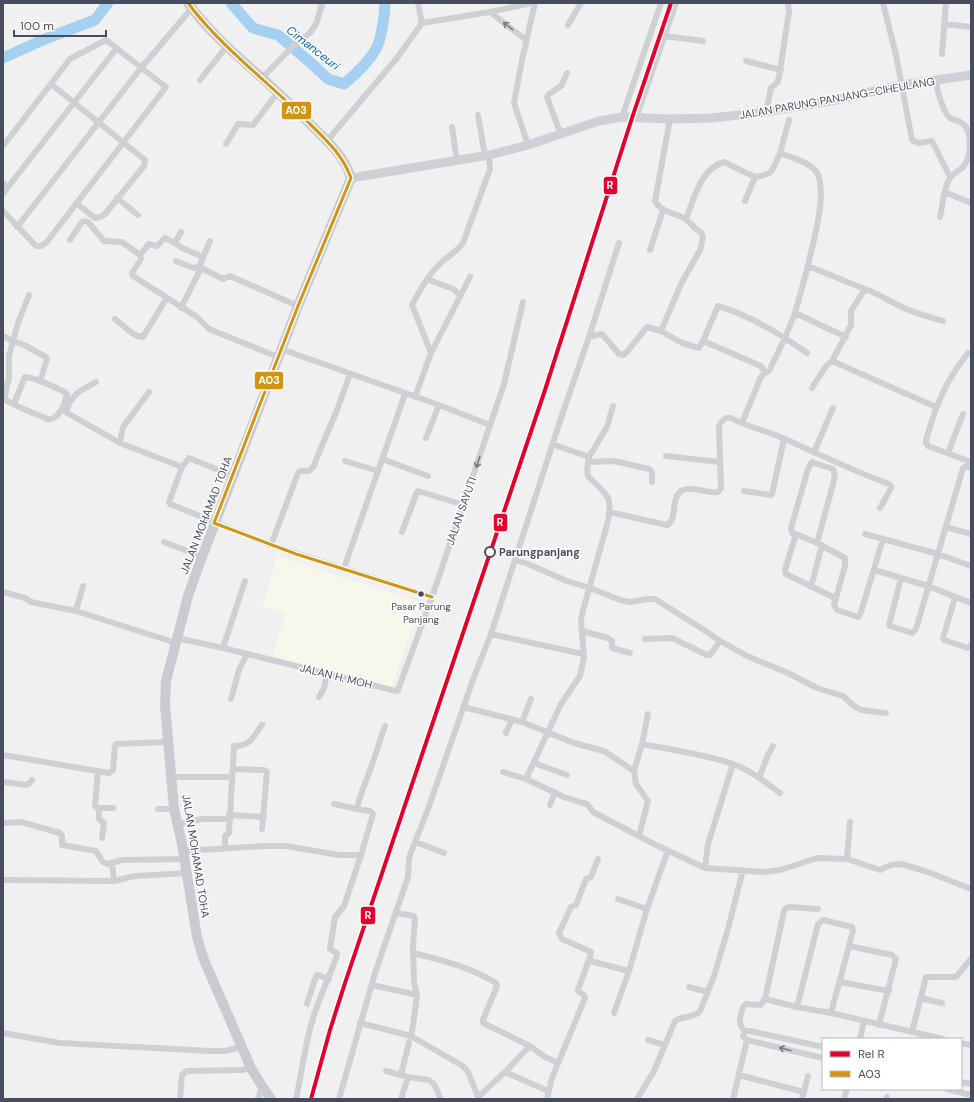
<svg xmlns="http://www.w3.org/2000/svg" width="974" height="1102" font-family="'DM Sans',sans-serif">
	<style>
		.commercial { fill: #f8f7eb }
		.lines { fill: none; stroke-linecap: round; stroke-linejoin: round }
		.river { stroke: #a5d0f1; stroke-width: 11 }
		.street { stroke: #ced0d4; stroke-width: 6 }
		.secondary { stroke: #ced0d5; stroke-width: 9 }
		.primary { stroke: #c9cbd1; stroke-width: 10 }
		.bus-1-casing { stroke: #fff; stroke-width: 6 }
		.bus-1 { stroke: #d49413; stroke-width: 3 }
		.rail-1-casing { stroke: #fff; stroke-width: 7 }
		.rail-1 { stroke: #e4002b; stroke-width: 4 }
		.oneway { stroke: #767b87 }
		.stop-dot { fill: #fff; stroke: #464d5e; stroke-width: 2 }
		.bus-dot { fill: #464d5e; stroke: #fff; stroke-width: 1.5 }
		.labels { text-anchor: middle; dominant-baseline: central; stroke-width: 3; stroke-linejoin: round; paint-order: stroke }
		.bus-label { font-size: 10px; fill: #464d5e; stroke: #fff }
		.street-label { font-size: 11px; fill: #464d5e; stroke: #fff }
		.stop-label { font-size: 11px; font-weight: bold; fill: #464d5e; stroke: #fff; text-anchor: start }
		.water-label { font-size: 12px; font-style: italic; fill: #0466b3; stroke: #fff }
		.line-badge { stroke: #fff; stroke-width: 1.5 }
		.badge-label { font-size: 11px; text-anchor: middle; font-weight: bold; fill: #fff }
	</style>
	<rect width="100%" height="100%" fill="#f1f0f0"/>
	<path class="commercial" d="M 277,556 L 421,602 L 392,687 L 273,656 L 285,614 L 262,607 Z"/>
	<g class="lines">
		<path class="river" d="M 231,3 L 253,28 L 278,35 L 311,63 L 328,79 L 344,84 C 356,74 368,63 376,49 C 381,41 385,13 385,3
			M 3,58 L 45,39 L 95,20 L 108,3"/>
		<path class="street" d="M 418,3 L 422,23
			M 883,3 L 896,55 L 912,140 L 918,143 L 932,141 L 950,177
			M 490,12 L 526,40
			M 944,24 L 971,27
			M 568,25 L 581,3
			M 665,36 L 703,41
			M 942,54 L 946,3
			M 746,61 L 781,70
			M 262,78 L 295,44 L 310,33 L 316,24 L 322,5 L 320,3
			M 200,80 L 226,47
			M 936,81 C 937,90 943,112 950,118 C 956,121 962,121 966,127 C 972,138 971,160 962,168 C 958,172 952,174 950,178 C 943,188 943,205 940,217
			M 51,84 L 145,160 L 144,166 L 105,214 L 100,217 L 95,218 L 76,203
			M 766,112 L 771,88 L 777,83 L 779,77 L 789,12 L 788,3
			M 478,115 L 485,156
			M 622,117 L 661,3
			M 636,118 L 676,3
			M 789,120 L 780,153 C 790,157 809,162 815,170 C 830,188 812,245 808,266 L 865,289 L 851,311 L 851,325 L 832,361 L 936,407
			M 452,127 L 457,160
			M 561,135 L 547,97 L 549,94 L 561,86 L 567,73
			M 327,141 L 397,58 L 422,23 L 490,12 L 532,3
			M 226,144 L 238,124 L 253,125 L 278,92
			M 528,145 L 514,103 L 522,60 L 535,3
			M 3,146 L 70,59 L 106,40 L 166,87 L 46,243 L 41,246 L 36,246 L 3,211
			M 3,183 L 8,187 L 3,194
			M 8,187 L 116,49
			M 945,192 L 971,203
			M 117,198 L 138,215
			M 745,201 L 755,177 C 775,174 772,170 780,153
			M 686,219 C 694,199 700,169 724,162 L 755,177
			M 17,227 L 141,68 L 192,8
			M 70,240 L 82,222 L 85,221 L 88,222 L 104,241 L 122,242 L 140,255 L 141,259 L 132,273 L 133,276 L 197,317 L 209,329 L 278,357
			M 175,243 L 182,248 L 203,257
			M 650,250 L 663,210
			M 140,255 L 149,244 L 157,246 L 165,238 L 175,243 L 181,232
			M 176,261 L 194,268 L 199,267
			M 201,268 L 223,279 L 230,276 L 298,306
			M 427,279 L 453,289 L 460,295
			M 865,289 C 879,294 891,302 904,308 C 917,314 930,317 943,321
			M 29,295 L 18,323 L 13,341 L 24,345 L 46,357 L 47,359 L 40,382
			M 181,308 L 201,268 L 199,267 L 210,241
			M 795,313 L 846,337
			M 115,319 C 124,325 132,337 143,337 L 166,299
			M 661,331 L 681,284 L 700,250 L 703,237 L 701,232 C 693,229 691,222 684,218 C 675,213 660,212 655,201 L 670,119
			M 3,336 L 13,341 L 9,356 L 9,377 L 5,395 L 6,400 C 18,408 34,413 47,419 C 59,421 65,403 67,394 C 61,389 33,377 25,377 L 14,404
			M 589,337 L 601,334 L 603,335 L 619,354 L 623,355 L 626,353 L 647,327 L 661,331 L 682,343 L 699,348 L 703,341 L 761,366 L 765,373
			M 703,341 L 718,306 C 750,315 780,334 807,353
			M 281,349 L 439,405 L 490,425
			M 431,353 L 412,305 C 419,292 426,278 436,268 C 444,258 456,253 463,243 L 490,169 L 489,155
			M 968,353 C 945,382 936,405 926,440 L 926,443 L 928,446 L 971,462
			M 812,388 L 826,366 L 832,361
			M 415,397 L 431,353 L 470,277
			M 62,410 L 120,443 L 182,467
			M 66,412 C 72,393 80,391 96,382
			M 742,423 L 761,377 L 764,374 L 769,371 L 785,338 L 795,313 L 808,266
			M 426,438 L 439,405
			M 120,443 L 123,427 L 149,392
			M 814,452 L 833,408
			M 948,453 L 963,414
			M 666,456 L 720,462
			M 589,457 L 607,427 L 613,406
			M 382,459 L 428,476
			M 345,461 L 378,471
			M 589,462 L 614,461 L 649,469 L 652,472 L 652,482
			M 233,476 L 189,458 L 182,467 L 169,502 L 170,504 L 271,545 L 432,597
			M 744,491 L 771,495 L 772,494 L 784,439
			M 609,512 L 667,525 C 678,519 670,499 681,491 C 690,485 708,494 718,492 L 721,488 L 719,426 C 722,420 725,417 731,418 C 749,428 768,431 785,439 C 820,455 854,471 889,484 L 891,486 L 891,488 L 880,508
			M 946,527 L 971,534
			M 402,532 L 417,492 L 418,491 L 464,505
			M 796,534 L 792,533 L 791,528 L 808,469 L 812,462 L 833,469 L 835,477 L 817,543
			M 865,534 L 938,554 L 971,566
			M 164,542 L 202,557
			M 271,545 L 298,473 L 300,471 L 309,471 L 313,467 L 337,410 L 350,374
			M 515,560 L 528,564 L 567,581 L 590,588 L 620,600 L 630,602 L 648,599 L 655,599 L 704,630 L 720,641 L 747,656 L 788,673 L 817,688 L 843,696 L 855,707 L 862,710 L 886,713
			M 344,568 L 405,394
			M 874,570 L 928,586 L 971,603
			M 901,578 L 889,625 L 890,626 L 912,633 L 916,629 L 963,468 L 967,466 L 971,468
			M 811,587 L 822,545
			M 3,592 L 25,598 L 31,602 L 76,611 L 176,643
			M 835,598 L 786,574 L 785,570 L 796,534 L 817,543 L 845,558 L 845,566 L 834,605 L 837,610 L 858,617 L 861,612 L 883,539
			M 955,598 L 943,638 L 944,640 L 968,648 L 971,645
			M 76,611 L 83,586
			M 582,631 L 608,638 L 612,641 L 612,648 L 630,653
			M 491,634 L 583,654
			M 177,638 L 223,648 L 396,691 L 398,690 L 432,597 L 504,384 L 523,302
			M 645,639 L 672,638 L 707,655 L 710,655 L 720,641
			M 223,648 L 245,581
			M 319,697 L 324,688 L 327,674
			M 231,699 L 239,670 L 247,654
			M 463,707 L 522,722 L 574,743 L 604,751 L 634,771
			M 522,722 L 531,699
			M 506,733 L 512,719
			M 642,744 C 672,750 704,754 733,764 C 750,770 766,782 780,793
			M 3,755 L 109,773 L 113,770 L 115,746 L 116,744 L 167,742
			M 534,763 L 567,775
			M 233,769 L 264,770 L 267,772 L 262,829
			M 98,771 L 95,806 L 99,809 L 99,819 L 104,823 L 102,838
			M 503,772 L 526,779 L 564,797 L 583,803 L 587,804 L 593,812 L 654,844 L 705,868 L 763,872 L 780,870 L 817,858 L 847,859 L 880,870 L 891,865 L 901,864 L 928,872 L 971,889
			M 172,777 L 232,777
			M 759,778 L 768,755 L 773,746
			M 526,779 L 561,704 L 580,676 L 584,657 L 581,622 L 582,614 L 608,521 C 611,502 611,498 597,485 C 594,482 590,479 588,476 C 586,470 588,462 589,457 L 552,444
			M 3,782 L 26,785 L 30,783 L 32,780
			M 334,804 L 357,809
			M 550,805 L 555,792
			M 98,808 L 113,808
			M 158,809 L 174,809
			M 229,815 L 264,817
			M 3,823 L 21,822 L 60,833 L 62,836 L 62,845 L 96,851 L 103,862 L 108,864 L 122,860 L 185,859
			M 178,824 L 202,819 L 229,819
			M 639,836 L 648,801 L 636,784 L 634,771 L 642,744 L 648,714
			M 416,842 L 444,853
			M 225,847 L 225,836 L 229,833 L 234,746 C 251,746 252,738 262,725
			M 184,851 L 265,846 L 286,846 L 339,855 L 361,855
			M 847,859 L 850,822
			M 112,863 L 114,881
			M 705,868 L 708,844 L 733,764
			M 3,880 L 114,881 L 135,876 L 187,873
			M 618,899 L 647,909
			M 396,913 L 414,916 L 415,919 L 413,945 L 414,982 L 417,995 L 413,1025 L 411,1036
			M 849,946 L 892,955 L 896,959 L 879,1025
			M 413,953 C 442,960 470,967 496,983 L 497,986 L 483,1020 L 483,1023 L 530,1046 L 545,1057 L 558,1063
			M 589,961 L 591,952 L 562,939 L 559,933 L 571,907 L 576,905 L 586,879 L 591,877 L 598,859
			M 840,982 L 889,991
			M 372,985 L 417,995
			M 689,987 L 708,992
			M 920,998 L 942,1003
			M 765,999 L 797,1007 L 831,1013 L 849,946 L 853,930 L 852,927 L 823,920 L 818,924 L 797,1007
			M 307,1004 L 316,976 L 318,975 L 329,979
			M 614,1013 L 629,971
			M 831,1013 L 943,1039
			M 360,1023 L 411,1036 L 463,1066 L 468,1072 L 479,1099
			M 745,1031 C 737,1024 740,1017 743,1007 L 746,1004 L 760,1005 L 765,999 L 784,911 L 786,908 L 790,907 L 818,909
			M 745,1031 L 743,1036 L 747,1040 L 823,1058
			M 745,1031 L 750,1031 L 823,1047
			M 912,1032 L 926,977 L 956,977 L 971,959
			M 3,1033 L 60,1043 L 211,1051 L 225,1051 L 242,1047
			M 860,1039 L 864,1021
			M 648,1040 L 665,1045
			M 961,1043 L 971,1045
			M 386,1071 L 408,1077 L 429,1080 L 434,1084 L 441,1099
			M 505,1072 L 548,1091
			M 401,1075 L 409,1042
			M 739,1075 L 804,1092
			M 961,1082 L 971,1084
			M 947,1089 L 971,1095
			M 478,1097 L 505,1072 L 530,1046
			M 180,1099 L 182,1075 L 187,1071 L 242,1070 L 251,1068
			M 258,1099 L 262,1086
			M 296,1099 C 302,1072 305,1044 313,1018 C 320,996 330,976 337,955 L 337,953 L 330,949 L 335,917 L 344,906 L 361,855 L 373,814 L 370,811 L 357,809 C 359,797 363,788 368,776 C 374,760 379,743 385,726
			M 339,1099 L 375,973 L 407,880 C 410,871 407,864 410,855 L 428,809 L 475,674 L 491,634 L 561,418 L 589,337 L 619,243
			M 401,1099 L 408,1077
			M 547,1099 L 552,1078 L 585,998 L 584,995 L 579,992 L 578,990 L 588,962 L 590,961 L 629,971 L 647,909 L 668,850
			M 637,1099 L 654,1071 L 675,1021 C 683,1015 693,1019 700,1011 L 714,976 L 728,929 L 743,870
			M 733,1099 L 747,1040
			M 802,1099 L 808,1076
			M 844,1099 L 847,1089
			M 886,1099 L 887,1097"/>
		<path class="secondary" d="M 351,178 L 489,155 L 528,145 L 599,121 L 622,117 L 670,119 L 712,118 L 766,112 L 836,100 L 901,85 L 971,75"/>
		<path class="primary" d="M 188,3 C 208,31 235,54 261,77 C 278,92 295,109 311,125 C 327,141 345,156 351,178 L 298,306 L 202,557 L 188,596 L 166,681 L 165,705 L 174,809 L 182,844 L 197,937 L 204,960 L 251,1068 L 262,1086 L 271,1099"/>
		<g class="bus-1-casing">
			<path id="bus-1" d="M 188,3 C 221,47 266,80 305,119 C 323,137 342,153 351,178 L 298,306 L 214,523
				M 214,523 L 296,554 L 432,597"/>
		</g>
		<use href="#bus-1" class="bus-1"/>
		<g class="rail-1-casing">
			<path id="rail-1" d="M 311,1099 L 330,1030 L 345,983 L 545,390 L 632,118 L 671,3"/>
		</g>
		<use href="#rail-1" class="rail-1"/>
	</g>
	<defs><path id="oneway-shaft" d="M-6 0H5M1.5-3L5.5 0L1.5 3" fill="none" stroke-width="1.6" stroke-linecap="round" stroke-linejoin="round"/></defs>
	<g class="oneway">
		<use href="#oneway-shaft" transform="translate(508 26) rotate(-142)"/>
		<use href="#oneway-shaft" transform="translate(478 462) rotate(108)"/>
		<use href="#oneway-shaft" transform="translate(785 1049) rotate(-166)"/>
	</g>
	<circle class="stop-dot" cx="490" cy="552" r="5"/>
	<circle class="bus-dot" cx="421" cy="594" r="3.5"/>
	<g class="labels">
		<g class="bus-label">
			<text x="421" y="606">Pasar Parung<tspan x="421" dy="13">Panjang</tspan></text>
		</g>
		<g class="street-label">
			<text transform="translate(837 98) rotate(-10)">JALAN PARUNG PANJANG–CIHEULANG</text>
			<text transform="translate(461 511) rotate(-71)">JALAN SAYUTI</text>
			<text transform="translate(206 515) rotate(-69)">JALAN MOHAMAD TOHA</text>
			<text transform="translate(336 676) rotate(14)">JALAN H. MOH</text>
			<text transform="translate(196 856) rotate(81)">JALAN MOHAMAD TOHA</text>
		</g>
		<g class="stop-label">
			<text x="499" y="552">Parungpanjang</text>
		</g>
		<g class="water-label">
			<text transform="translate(313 48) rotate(38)">Cimanceuri</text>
		</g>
	</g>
	<g class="line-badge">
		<rect x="281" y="101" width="31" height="19" rx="4" fill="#d49413"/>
		<rect x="603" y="176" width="15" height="19" rx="4" fill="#e4002b"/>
		<rect x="254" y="371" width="30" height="19" rx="4" fill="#d49413"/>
		<rect x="493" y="513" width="15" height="19" rx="4" fill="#e4002b"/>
		<rect x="360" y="906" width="16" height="19" rx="4" fill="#e4002b"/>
	</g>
	<g class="badge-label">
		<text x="296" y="114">A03</text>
		<text x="610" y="189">R</text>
		<text x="269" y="384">A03</text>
		<text x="500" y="526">R</text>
		<text x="368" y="919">R</text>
	</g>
	<rect width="974" height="1102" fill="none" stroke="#464d5e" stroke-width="8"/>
	<rect x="822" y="1038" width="140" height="52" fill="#ffffff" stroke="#b5b8bf"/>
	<rect x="830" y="1051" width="20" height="6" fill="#e4002b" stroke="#b5b8bf"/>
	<text x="858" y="1058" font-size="12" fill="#464d5e">Rel R</text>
	<rect x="830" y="1071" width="20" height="6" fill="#d49413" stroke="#b5b8bf"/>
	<text x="858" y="1078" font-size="12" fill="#464d5e">A03</text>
	<path d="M14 30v6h92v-6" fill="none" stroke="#464d5e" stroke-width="2"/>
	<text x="20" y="30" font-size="12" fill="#464d5e" stroke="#ffffff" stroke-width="3" paint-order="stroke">100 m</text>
</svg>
